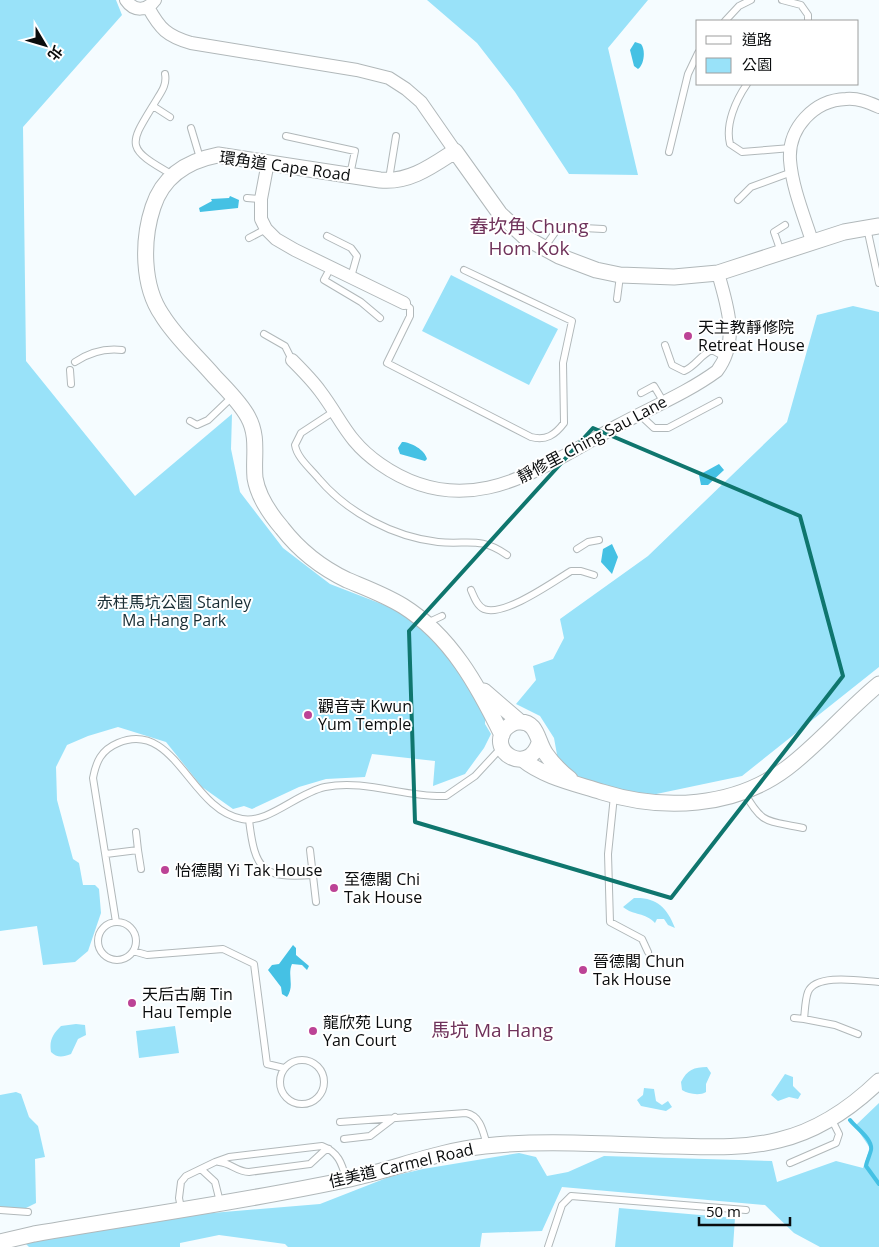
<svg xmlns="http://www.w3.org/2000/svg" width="879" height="1247" font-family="'Open Sans','Noto Sans TC',sans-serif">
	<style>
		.green { fill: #99e2f9 }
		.water { fill: #45c1e4 }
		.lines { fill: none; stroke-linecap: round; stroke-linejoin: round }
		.stream { stroke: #45c1e4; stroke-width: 4 }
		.service-casing { stroke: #b1b8ba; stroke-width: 8 }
		.minor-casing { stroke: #b1b8ba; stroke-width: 14 }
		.tertiary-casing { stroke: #b1b8ba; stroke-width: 17 }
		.service { stroke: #fff; stroke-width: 6 }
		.minor { stroke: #fff; stroke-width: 12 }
		.tertiary { stroke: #fff; stroke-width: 15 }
		.marked { fill: none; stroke: #0f766e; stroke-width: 4; stroke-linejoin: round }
		.poi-dot { fill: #bc4396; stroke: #fff; stroke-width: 2 }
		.labels { text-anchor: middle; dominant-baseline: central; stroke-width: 4; stroke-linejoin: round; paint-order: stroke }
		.street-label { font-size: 16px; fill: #0a0c0d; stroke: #fff }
		.poi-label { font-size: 16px; fill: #0a0c0d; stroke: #fff; text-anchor: start }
		.park-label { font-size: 16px; fill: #182d34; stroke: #fff }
		.quarter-label { font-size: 19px; fill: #6f325a; stroke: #fff }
	</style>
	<rect width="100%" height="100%" fill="#f5fcff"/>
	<path class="green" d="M 0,0 L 116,0 L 122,15 L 23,127 L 26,361 L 135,496 L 232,414 L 231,449 L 240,492 L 283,548 L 330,584 L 405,613 L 456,663 L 485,711 L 485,724 L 491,734 L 484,748 L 465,774 L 433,786 L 435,761 L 372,754 L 365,777 L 326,779 L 299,787 L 252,809 L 244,806 L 233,809 L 202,787 L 166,742 L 118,727 L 88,736 L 67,745 L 56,767 L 57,800 L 73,859 L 79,863 L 83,885 L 95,885 L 99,889 L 101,913 L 88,951 L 75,962 L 43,965 L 37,926 L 0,931 Z
		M 427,0 L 648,0 L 608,48 L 638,175 L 569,174 L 515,92 L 477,43 Z
		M 451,275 L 558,329 L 529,385 L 422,331 Z
		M 853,306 L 879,312 L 879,667 L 742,776 L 642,797 L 570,776 L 558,760 L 554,738 L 540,716 L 516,704 L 536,680 L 533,666 L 553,659 L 564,638 L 560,619 L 648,556 L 787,422 L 817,315 Z
		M 634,898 C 656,897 667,907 675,928 L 668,925 L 664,919 L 657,919 L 655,923 C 645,912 634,916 623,907 Z
		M 76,1024 L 85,1025 L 86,1035 L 78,1039 L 71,1054 C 63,1057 57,1058 51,1052 C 49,1040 53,1034 61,1026 Z
		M 175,1026 L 179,1053 L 139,1058 L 136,1031 Z
		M 707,1067 L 711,1073 L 706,1084 L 706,1092 C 700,1096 688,1094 682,1090 L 681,1082 C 687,1070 694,1067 707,1067 Z
		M 785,1074 L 793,1077 L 793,1086 L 801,1094 L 798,1099 L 789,1097 L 778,1101 L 771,1095 Z
		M 644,1088 L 654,1089 L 656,1101 L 662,1105 L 668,1101 L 672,1107 L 666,1111 L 641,1106 L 637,1100 L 643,1095 Z
		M 16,1092 L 21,1094 L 29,1117 L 38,1126 L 45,1157 L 35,1159 L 36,1203 L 24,1209 L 0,1208 L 0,1095 Z
		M 879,1103 L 879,1247 L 820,1247 L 794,1233 L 765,1205 L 562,1187 L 542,1231 L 482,1233 L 480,1247 L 288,1247 L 285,1244 L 219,1235 L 180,1243 L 180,1247 L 29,1247 L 23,1241 L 177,1216 L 320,1204 L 389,1177 L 423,1169 L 519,1153 L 536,1157 L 547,1176 L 568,1172 L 604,1156 L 772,1161 L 777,1182 L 836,1161 L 863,1168 L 870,1148 L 855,1126 Z
		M 619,1208 L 735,1218 L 733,1247 L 615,1247 Z"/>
	<path class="water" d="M 635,42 L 641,44 C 646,50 644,65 638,69 L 634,66 L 630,50 Z
		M 230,196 L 239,200 L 238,208 L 200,212 L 199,208 L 212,201 L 211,199 L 229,198 Z
		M 402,442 C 411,442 425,450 427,459 L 425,461 L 400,454 L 398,448 Z
		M 719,464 L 724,470 L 708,485 L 701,485 L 699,475 Z
		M 612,544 L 618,557 L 612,574 L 601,562 L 603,549 Z
		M 293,945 L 296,948 L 296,955 L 309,966 L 307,970 L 302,965 L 292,964 C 287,975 295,986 287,997 L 282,994 L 281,987 L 268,970 L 272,965 L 279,964 Z"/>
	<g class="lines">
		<path class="stream" d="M 850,1120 C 856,1128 873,1139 871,1150 C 870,1155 867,1160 866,1166 L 879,1184"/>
		<g class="service-casing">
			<path id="service" d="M 782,0 L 801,5 L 808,15 L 808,21
				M 725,21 L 739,6 L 751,0
				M 165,74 C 167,84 162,91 157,99 C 129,145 123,147 173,175
				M 747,84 C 736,100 725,124 730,144 L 742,152 L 791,148
				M 153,106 L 170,117
				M 191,128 L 200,158
				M 286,136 L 355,151 L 350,175
				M 669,152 L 688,74 L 698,53
				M 389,179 L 396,136
				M 247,198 L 261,199
				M 738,200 L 751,187 L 792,172
				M 867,228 L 879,283
				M 327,236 L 351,248 L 357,256 L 351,277
				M 249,238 L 266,229
				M 544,248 L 556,231 L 564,227 L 603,229
				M 781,252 L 774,232 L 785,225
				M 331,267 L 324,280 L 361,302 L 380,318
				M 617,299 L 620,276
				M 404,303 L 410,308 L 410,316 L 387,363 L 531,437 C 546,441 555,435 564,423 L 563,363 L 572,321 L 464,270
				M 264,334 L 285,346 L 292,360
				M 665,345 L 672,365 L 684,371 C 696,366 701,354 712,350 L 725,357
				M 75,362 C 90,352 105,348 122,350
				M 70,370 L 71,384
				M 641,393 L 654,386 L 663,401
				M 333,412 L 301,433 L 295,445 C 297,458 311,469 319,479 C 348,513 394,537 438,542 C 468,545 480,536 507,555
				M 639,414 L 654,428 L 668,428 L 719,401
				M 190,421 L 197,425 L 208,420 L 232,397
				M 577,549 L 588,542 L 599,540
				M 471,590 C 474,597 477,606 484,609 C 504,617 553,582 571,571 L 581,571 L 594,575
				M 427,623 L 442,616
				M 744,792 C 763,826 767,820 803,828
				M 614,796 L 608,854 L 610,922 L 642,939 L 648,952
				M 249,820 C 255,870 262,879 313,875
				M 138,850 L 141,869
				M 310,850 L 316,902
				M 106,854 L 138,850 L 136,832
				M 116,922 L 93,778 C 96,762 101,750 118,743 C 175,719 190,810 242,819 C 268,824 297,793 325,787 C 366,779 406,798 446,796 L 475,776 L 501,748
				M98 941a19 19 0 1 1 38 0a19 19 0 1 1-38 0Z
				M 133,951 L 147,955 L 223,949 L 254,964 L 267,1064 L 284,1068
				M 794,1018 L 804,1019
				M 858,1034 L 835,1025 L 804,1019 C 805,1011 805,1000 808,992 C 816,973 861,981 879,982
				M280 1082a22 22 0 1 1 44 0a22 22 0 1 1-44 0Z
				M 340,1122 L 466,1113 C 481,1116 483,1132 487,1145
				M 344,1139 L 370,1136 L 395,1117
				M 219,1162 C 231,1163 237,1172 249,1172 L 310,1164 L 324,1151 L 329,1149
				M 790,1163 L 836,1143 L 839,1134 L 831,1118
				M 202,1170 L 215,1182 L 220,1202
				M 181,1208 L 179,1198 L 181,1182 L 186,1176 L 215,1162 L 229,1157 L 322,1146 C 338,1152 342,1163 346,1179
				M 0,1210 L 28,1212
				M 548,1247 L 562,1205 L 571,1196 L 746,1210"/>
		</g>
		<g class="minor-casing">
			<path id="minor" d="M 126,0 C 134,12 147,11 155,0
				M 148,7 C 160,29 167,36 191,43 L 357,70 L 389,78 L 406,89 L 421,102 L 455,151
				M 268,162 L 261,199 L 261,219 L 266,229 L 276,239 L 295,250 L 404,303
				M 812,241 C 804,216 792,187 790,160 C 788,128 814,100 846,99 C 858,98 868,102 879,107
				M 292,360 C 302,370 312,380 320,391 C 342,420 347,441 380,464 C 467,525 539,469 617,426 C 650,408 687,393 717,371 C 740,340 727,306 718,273"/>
		</g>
		<g class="tertiary-casing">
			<path id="tertiary" d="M 484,691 L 520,722
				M 502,735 C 478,686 451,636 403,606 C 385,595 366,588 347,580 C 322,568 299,550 282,528 C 270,514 258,496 255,478 C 253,457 259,437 248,417 C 240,402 226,389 214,376 C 197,356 176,338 162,315 C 142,286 142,240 153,207 C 163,176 187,161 218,155 L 380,180 C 409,183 432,166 455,151 L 500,214 L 526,238 L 559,256 L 596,270 L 620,275 L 674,277 L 718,273 L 844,232 L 879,226
				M 539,743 C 528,776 487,752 505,729 C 509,725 513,722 519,722 C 538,721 537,742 546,754 C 553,764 561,772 570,779
				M 522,759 C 544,777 574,783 602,792 C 663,811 734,808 787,768 C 820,743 847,710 879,684
				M 0,1242 L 34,1234 C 138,1216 243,1202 345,1180 C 393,1170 437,1151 485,1146 C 547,1139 612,1145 674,1146 C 709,1147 744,1149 779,1140 C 817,1131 851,1108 879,1081"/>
		</g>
		<use href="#service" class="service"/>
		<use href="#minor" class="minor"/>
		<use href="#tertiary" class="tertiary"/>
	</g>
	<path class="marked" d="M 593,428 L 800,516 L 843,676 L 671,898 L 415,822 L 409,631 Z"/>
	<g class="poi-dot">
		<circle cx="688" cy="336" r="5"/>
		<circle cx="308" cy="715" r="5"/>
		<circle cx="165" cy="870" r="5"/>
		<circle cx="334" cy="888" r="5"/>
		<circle cx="583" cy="970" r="5"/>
		<circle cx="132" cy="1003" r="5"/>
		<circle cx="313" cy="1031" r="5"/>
	</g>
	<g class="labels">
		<g class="street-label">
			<text transform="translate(285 166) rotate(8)">環角道 Cape Road</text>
			<text transform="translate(592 439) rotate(-28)">靜修里 Ching Sau Lane</text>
			<text transform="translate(401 1165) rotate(-13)">佳美道 Carmel Road</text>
		</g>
		<g class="poi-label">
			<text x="698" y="327">天主教靜修院<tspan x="698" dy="18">Retreat House</tspan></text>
			<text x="318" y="706">觀音寺 Kwun<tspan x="318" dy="18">Yum Temple</tspan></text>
			<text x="175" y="870">怡德閣 Yi Tak House</text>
			<text x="344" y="879">至德閣 Chi<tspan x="344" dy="18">Tak House</tspan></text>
			<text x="593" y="961">晉德閣 Chun<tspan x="593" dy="18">Tak House</tspan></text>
			<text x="142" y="994">天后古廟 Tin<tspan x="142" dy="18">Hau Temple</tspan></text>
			<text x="323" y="1022">龍欣苑 Lung<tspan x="323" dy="18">Yan Court</tspan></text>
		</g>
		<g class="park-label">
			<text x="174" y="602">赤柱馬坑公園 Stanley<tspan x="174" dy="18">Ma Hang Park</tspan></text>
		</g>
		<g class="quarter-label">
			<text x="529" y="226">舂坎角 Chung<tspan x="529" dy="22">Hom Kok</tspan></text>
			<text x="492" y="1030">馬坑 Ma Hang</text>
		</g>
	</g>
	<rect x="696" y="20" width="162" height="65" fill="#ffffff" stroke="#9d9e9e"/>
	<rect x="706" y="36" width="25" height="8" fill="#ffffff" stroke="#9d9e9e"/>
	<text x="742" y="45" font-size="15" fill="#0a0c0d">道路</text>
	<rect x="706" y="58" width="25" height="15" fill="#99e2f9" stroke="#9d9e9e"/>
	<text x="742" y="70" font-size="15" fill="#0a0c0d">公園</text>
	<g transform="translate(45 45) rotate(128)" stroke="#ffffff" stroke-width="4" paint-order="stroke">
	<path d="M0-4L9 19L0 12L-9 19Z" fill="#0a0c0d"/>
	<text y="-8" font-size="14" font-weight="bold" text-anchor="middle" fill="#0a0c0d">北</text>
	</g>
	<path d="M699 1217v8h91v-8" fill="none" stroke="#0a0c0d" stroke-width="2.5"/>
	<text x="706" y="1217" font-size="15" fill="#0a0c0d" stroke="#ffffff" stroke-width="4" paint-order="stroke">50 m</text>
</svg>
